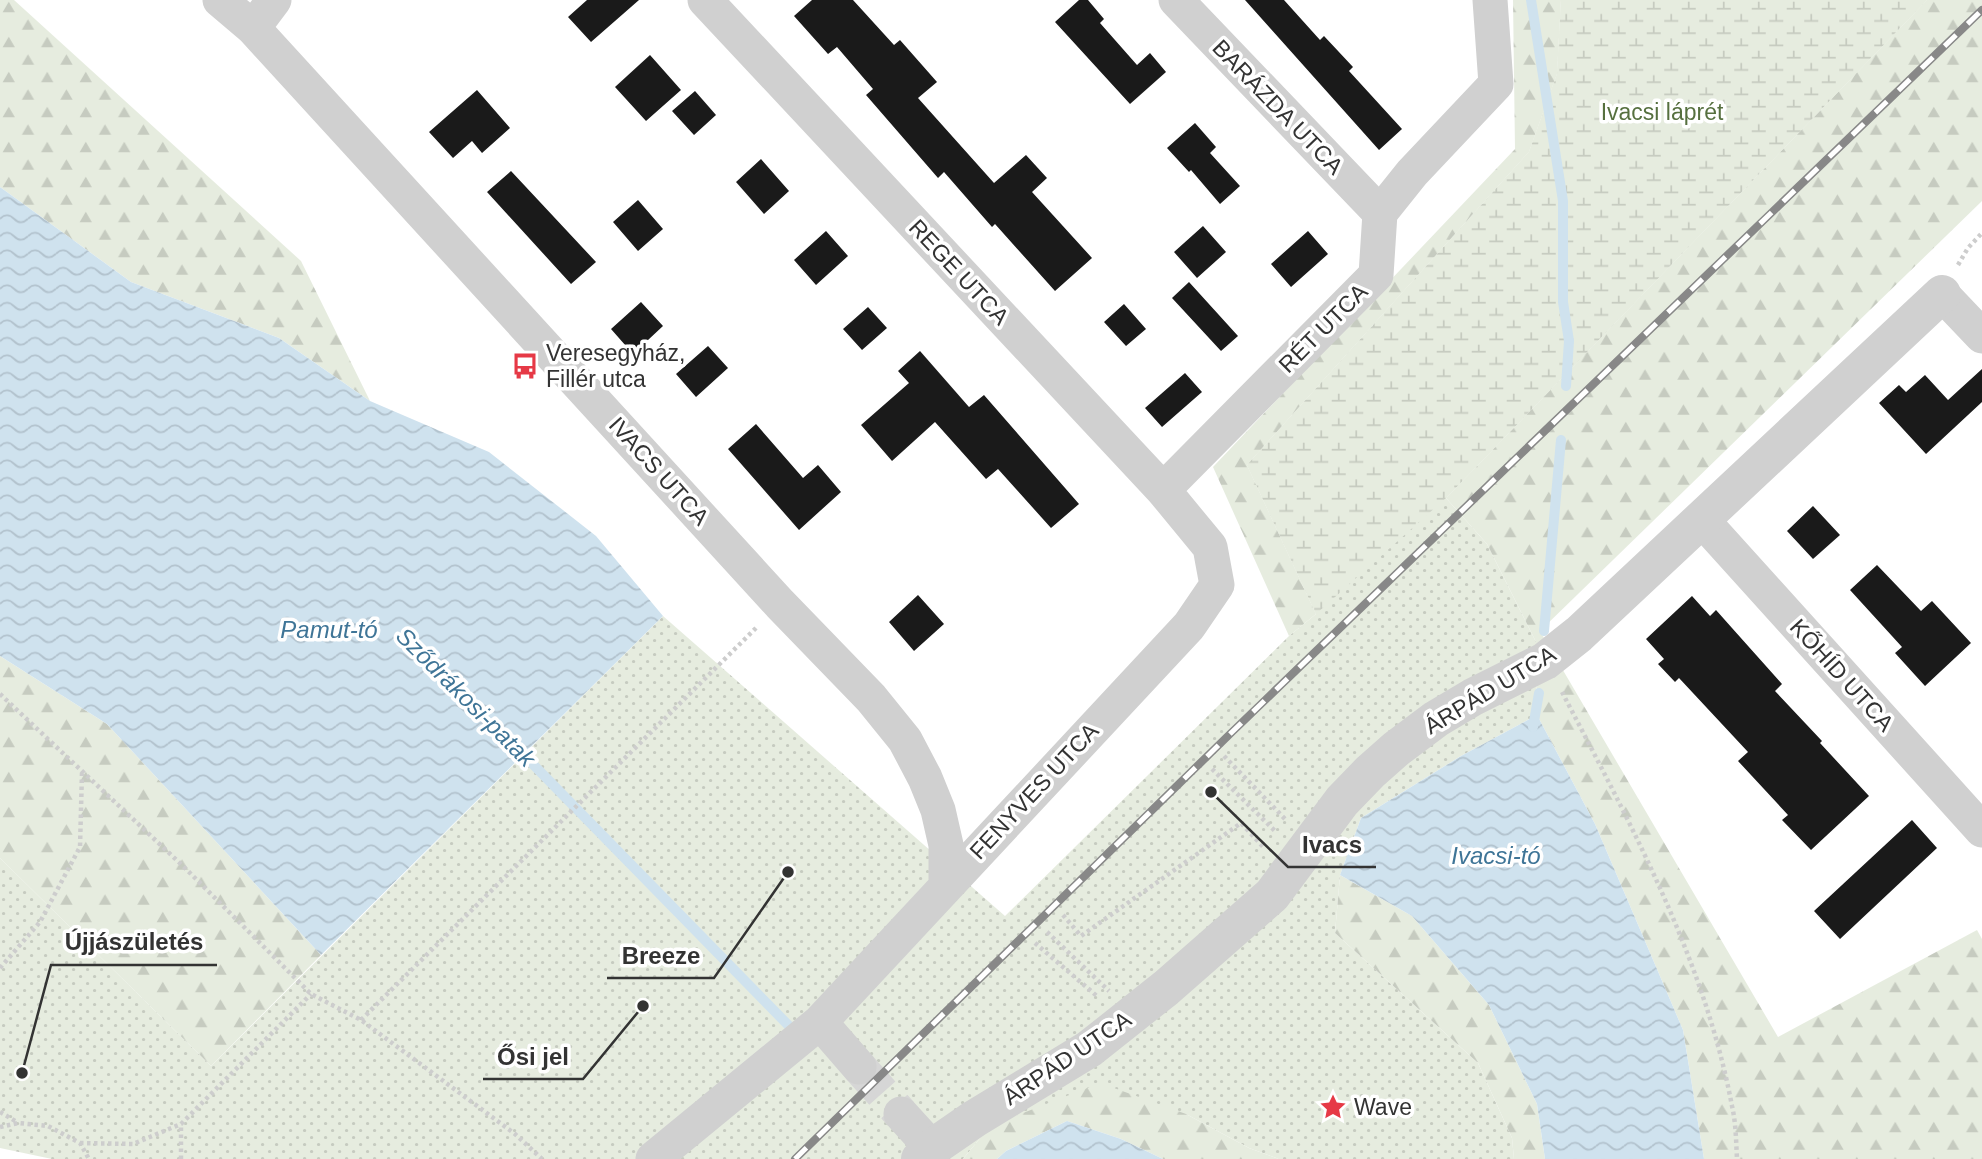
<svg xmlns="http://www.w3.org/2000/svg" width="1982" height="1159" font-family="Arial,sans-serif">
	<style>
		.grass { fill: url(#grass-dots) }
		.forest { fill: url(#forest-firs) }
		.wetland { fill: url(#wetland-marsh) }
		.water { fill: url(#water-waves) }
		.lines { fill: none; stroke-linecap: round; stroke-linejoin: round }
		.stream { stroke: #cfe2ee; stroke-width: 10 }
		.building { fill: #1a1a1a }
		.minor-tunnel { stroke: #d6d6d6; stroke-width: 35; stroke-dasharray: 35 18; stroke-linecap: butt }
		.path { stroke: #cdcdcd; stroke-width: 4.5; stroke-dasharray: 3.5 3.5; stroke-linecap: butt }
		.minor { stroke: #d0d0d0; stroke-width: 35 }
		.tertiary { stroke: #d0d0d0; stroke-width: 38 }
		.rail-casing { stroke: #888; stroke-width: 8 }
		.rail { stroke: #fff; stroke-width: 5; stroke-dasharray: 16; stroke-linecap: butt }
		.labels { text-anchor: middle; dominant-baseline: central; stroke-width: 7; stroke-linejoin: round; paint-order: stroke }
		.street-label { font-size: 23px; fill: #333; stroke: #fff }
		.park-label { font-size: 23px; fill: #56703f; stroke: #fff }
		.poi-label { font-size: 23px; fill: #333; stroke: #fff; text-anchor: start }
		.water-label { font-size: 24px; font-style: italic; fill: #3f7597; stroke: #fff }
		.leader { fill: none; stroke: #333; stroke-width: 2.5 }
		.callout-dot { fill: #333; stroke: #fff; stroke-width: 2.5 }
		.callout-label { font-size: 24px; text-anchor: middle; font-weight: bold; fill: #333; stroke: #fff; stroke-width: 7; stroke-linejoin: round; paint-order: stroke }
	</style>
	<defs>
		<pattern id="grass-dots" width="8" height="8" patternUnits="userSpaceOnUse" patternTransform="scale(1.75)"><rect width="8" height="8" fill="#e6ecdf"/><path d="M2 2h.1M6 6h.1" fill="none" stroke="#c6cbc0" stroke-width="1.8" stroke-linecap="round"/></pattern>
		<pattern id="forest-firs" width="22" height="20" patternUnits="userSpaceOnUse" patternTransform="scale(1.75)"><rect width="22" height="20" fill="#e6ecdf"/><path d="M5 1l3.5 6h-7zM16 11l3.5 6h-7z" fill="#c6cbc0"/></pattern>
		<pattern id="wetland-marsh" width="20" height="14" patternUnits="userSpaceOnUse" patternTransform="scale(1.75)"><rect width="20" height="14" fill="#e6ecdf"/><path d="M1 5h8M5 5V1M11 12h8M15 12V8" fill="none" stroke="#c6cbc0"/></pattern>
		<pattern id="water-waves" width="16" height="10" patternUnits="userSpaceOnUse" patternTransform="scale(1.75)"><rect width="16" height="10" fill="#cfe2ee"/><path d="M0 5q4-4 8 0t8 0" fill="none" stroke="#b2c2cd"/></pattern>
	</defs>
	<rect width="100%" height="100%" fill="#fff"/>
	<path class="grass" d="M 1561,0 L 1927,0 L 1446,498 L 1487,544 L 1536,642 L 1537,715 L 1461,756 L 1361,818 L 1340,875 L 1335,933 L 1478,1063 L 1512,1138 L 1514,1159 L 1279,1159 L 1249,1148 L 1186,1114 L 990,1126 L 963,1159 L 52,1159 L 0,1148 L 0,858 L 211,1066 L 663,616 L 1005,916 L 1289,636 L 1316,614 L 1247,465 L 1529,152 L 1557,74 Z"/>
	<path class="forest" d="M 0,0 L 14,0 L 301,261 L 370,401 L 279,338 L 131,282 L 0,187 Z
		M 1513,0 L 1561,0 L 1557,74 L 1529,152 L 1247,465 L 1316,614 L 1289,636 L 1213,467 L 1515,149 Z
		M 1927,0 L 1982,0 L 1982,201 L 1540,631 L 1778,1037 L 1977,930 L 1982,939 L 1982,1159 L 1704,1159 L 1683,1030 L 1595,824 L 1537,715 L 1536,642 L 1487,544 L 1446,498 Z
		M 0,656 L 107,724 L 321,955 L 211,1066 L 0,858 Z
		M 1340,875 L 1412,916 L 1489,1005 L 1537,1104 L 1545,1159 L 1514,1159 L 1512,1138 L 1478,1063 L 1335,933 Z
		M 1100,1083 L 1186,1114 L 1249,1148 L 1279,1159 L 1163,1159 L 1121,1139 L 1067,1121 L 1006,1151 L 997,1159 L 963,1159 L 990,1126 Z"/>
	<path class="wetland" d="M 1561,0 L 1927,0 L 1446,498 L 1316,614 L 1247,465 L 1529,152 L 1557,74 Z"/>
	<path class="water" d="M 0,187 L 131,282 L 279,338 L 370,401 L 489,452 L 596,536 L 663,616 L 321,955 L 107,724 L 0,656 Z
		M 1537,715 L 1595,824 L 1683,1030 L 1704,1159 L 1545,1159 L 1537,1104 L 1489,1005 L 1412,916 L 1340,875 L 1361,818 L 1461,756 Z
		M 1067,1121 L 1121,1139 L 1163,1159 L 997,1159 L 1006,1151 Z"/>
	<g class="lines">
		<path class="stream" d="M 1531,0 L 1563,201 L 1563,302 L 1569,341 L 1566,386
			M 1544,631 L 1561,440
			M 1533,727 L 1539,693
			M 516,747 L 792,1029"/>
	</g>
	<path class="building" d="M 587,0 L 639,0 L 591,42 L 568,17 Z
		M 812,0 L 853,0 L 894,45 L 900,40 L 937,82 L 918,98 L 994,183 L 1026,155 L 1047,178 L 1032,192 L 1092,258 L 1055,291 L 995,224 L 992,227 L 944,172 L 938,178 L 866,95 L 873,89 L 837,47 L 828,54 L 794,16 Z
		M 1079,0 L 1088,0 L 1104,19 L 1100,23 L 1137,65 L 1150,53 L 1166,72 L 1130,104 L 1055,22 Z
		M 1245,0 L 1284,0 L 1320,40 L 1324,36 L 1353,67 L 1349,71 L 1402,129 L 1379,150 Z
		M 650,55 L 681,90 L 646,121 L 615,87 Z
		M 477,90 L 510,128 L 482,153 L 472,141 L 453,158 L 429,132 Z
		M 695,91 L 716,115 L 694,135 L 672,111 Z
		M 1195,123 L 1216,147 L 1210,153 L 1240,186 L 1220,204 L 1191,170 L 1189,172 L 1167,148 Z
		M 761,159 L 789,191 L 764,214 L 736,182 Z
		M 511,171 L 596,262 L 571,284 L 487,192 Z
		M 638,200 L 663,229 L 638,251 L 613,222 Z
		M 1203,226 L 1226,252 L 1197,278 L 1174,252 Z
		M 826,231 L 848,256 L 816,285 L 794,260 Z
		M 1308,231 L 1328,254 L 1291,287 L 1271,264 Z
		M 1189,282 L 1238,336 L 1221,351 L 1172,298 Z
		M 641,302 L 663,326 L 633,354 L 611,329 Z
		M 1124,304 L 1146,329 L 1126,346 L 1104,322 Z
		M 868,307 L 887,328 L 862,350 L 843,329 Z
		M 708,346 L 728,368 L 696,397 L 676,374 Z
		M 920,351 L 969,407 L 984,395 L 1079,504 L 1051,528 L 998,469 L 986,479 L 935,422 L 892,461 L 861,425 L 909,383 L 898,371 Z
		M 1982,369 L 1982,402 L 1926,454 L 1879,403 L 1899,385 L 1906,392 L 1925,375 L 1948,400 Z
		M 1185,373 L 1202,392 L 1162,427 L 1145,408 Z
		M 756,424 L 803,478 L 818,465 L 841,492 L 799,530 L 728,449 Z
		M 1813,506 L 1840,535 L 1813,559 L 1787,531 Z
		M 1877,565 L 1921,611 L 1932,601 L 1971,643 L 1925,686 L 1895,653 L 1902,647 L 1850,590 Z
		M 918,595 L 944,624 L 914,651 L 889,622 Z
		M 1692,596 L 1710,616 L 1716,610 L 1732,628 L 1782,684 L 1775,691 L 1822,741 L 1820,743 L 1869,796 L 1811,850 L 1782,820 L 1788,815 L 1738,761 L 1748,752 L 1679,678 L 1675,682 L 1658,664 L 1664,659 L 1646,639 Z
		M 1912,820 L 1937,848 L 1840,939 L 1814,911 Z"/>
	<g class="lines">
		<path class="minor-tunnel" d="M 859,1067 L 901,1114"/>
		<path class="path" d="M 1958,265 L 1968,248 L 1982,233
			M 1562,692 C 1630,823 1704,958 1732,1106 C 1736,1123 1736,1141 1737,1159
			M 0,694 L 184,867 L 311,994 L 361,1020 L 515,1134 L 542,1159
			M 1224,756 L 1287,821
			M 1212,769 L 1276,832
			M 1063,915 L 1081,936 L 1241,823 L 1265,849
			M 1047,932 L 1109,991
			M 1035,943 L 1098,997
			M 0,968 L 40,922 L 80,847 L 82,772
			M 361,1020 L 758,626
			M 0,1112 L 17,1122
			M 0,1127 L 18,1123 L 48,1126 L 80,1143 L 89,1159
			M 80,1143 L 133,1144 L 181,1124 L 311,994
			M 181,1159 L 181,1124"/>
		<path class="minor" d="M 220,0 L 253,28 L 780,604 L 871,698 L 905,740 L 925,778 L 938,810 L 946,845 L 946,885
			M 1176,0 L 1380,213
			M 253,28 L 274,0
			M 1942,294 L 1982,336
			M 1163,490 L 1376,275 L 1380,213 L 1412,173 L 1496,84 L 1490,0
			M 1702,520 L 1982,830
			M 820,1022 L 859,1067
			M 901,1114 L 932,1148
			M 653,1159 L 820,1022 L 1189,626 L 1217,585 L 1210,547 L 1163,490 L 705,0"/>
		<path class="tertiary" d="M 920,1159 L 932,1148 L 974,1119 L 1089,1049 L 1166,988 L 1272,895 L 1342,801 L 1370,772 L 1396,749 L 1436,719 L 1473,697 L 1545,661 L 1579,634 L 1942,294"/>
		<g class="rail-casing">
			<path id="rail" d="M 795,1159 L 1232,732 L 1982,10"/>
		</g>
		<use href="#rail" class="rail"/>
	</g>
	<defs>
		<g id="bus-bare" transform="scale(2.1)"><path d="M-5-6H5V4H4V6H2V4H-2V6H-4V4H-5ZM-3.5-4V0h7V-4ZM-3.5 1.2v1.5H-2V1.2ZM2 1.2v1.5H3.5V1.2Z" fill="#e63946" stroke="#fff" stroke-width="2.5" paint-order="stroke"/></g>
		<g id="sight-bare" transform="scale(2.1)"><path d="M0-6L1.8-2.2L6-1.7L2.9 1.2L3.7 5.4L0 3.3L-3.7 5.4L-2.9 1.2L-6-1.7L-1.8-2.2Z" fill="#e63946" stroke="#fff" stroke-width="2.5" paint-order="stroke"/></g>
	</defs>
	<g fill-rule="evenodd">
		<use href="#bus-bare" x="525" y="366"/>
		<use href="#sight-bare" x="1333" y="1107"/>
	</g>
	<g class="labels">
		<g class="street-label">
			<text transform="translate(1278 107) rotate(46)">BARÁZDA UTCA</text>
			<text transform="translate(959 272) rotate(47)">REGE UTCA</text>
			<text transform="translate(1323 328) rotate(-45)">RÉT UTCA</text>
			<text transform="translate(659 471) rotate(48)">IVACS UTCA</text>
			<text transform="translate(1842 675) rotate(48)">KŐHÍD UTCA</text>
			<text transform="translate(1490 690) rotate(-31)">ÁRPÁD UTCA</text>
			<text transform="translate(1034 791) rotate(-47)">FENYVES UTCA</text>
			<text transform="translate(1067 1058) rotate(-34)">ÁRPÁD UTCA</text>
		</g>
		<g class="park-label">
			<text x="1662" y="112">Ivacsi láprét</text>
		</g>
		<g class="poi-label">
			<text x="546" y="353">Veresegyház,<tspan x="546" dy="26">Fillér utca</tspan></text>
			<text x="1354" y="1107">Wave</text>
		</g>
		<g class="water-label">
			<text x="329" y="629">Pamut-tó</text>
			<text transform="translate(466 697) rotate(45)">Sződrákosi-patak</text>
			<text x="1496" y="855">Ivacsi-tó</text>
		</g>
	</g>
	<path class="leader" d="M1211 792L1288 867H1376M22 1073L51 965H217M788 872L714 978H607M643 1006L583 1079H483"/>
	<g class="callout-dot">
		<circle cx="1211" cy="792" r="7"/>
		<circle cx="22" cy="1073" r="7"/>
		<circle cx="788" cy="872" r="7"/>
		<circle cx="643" cy="1006" r="7"/>
	</g>
	<g class="callout-label">
		<text x="1332" y="853">Ivacs</text>
		<text x="134" y="950">Újjászületés</text>
		<text x="661" y="964">Breeze</text>
		<text x="533" y="1065">Ősi jel</text>
	</g>
</svg>
